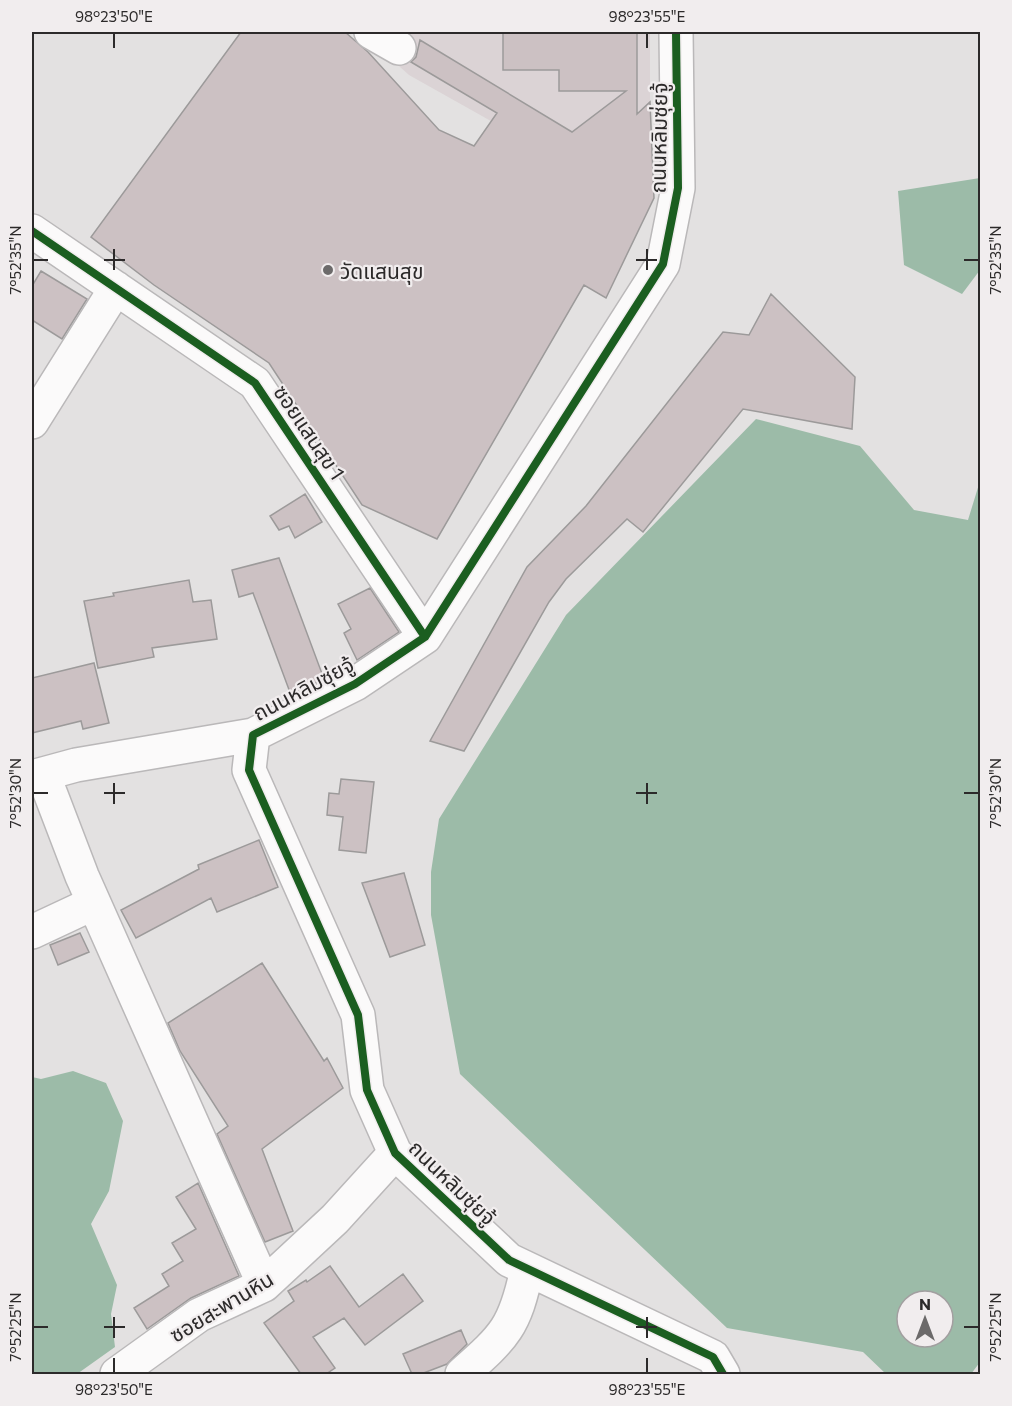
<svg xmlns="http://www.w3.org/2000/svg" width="1012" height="1406" font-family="Commissioner,'Noto Sans Thai',sans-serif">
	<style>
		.built { fill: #dbd3d5 }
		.water { fill: #9cbba8; fill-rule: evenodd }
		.building { fill: #ccc1c3; stroke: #9c9a9a; stroke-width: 1.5 }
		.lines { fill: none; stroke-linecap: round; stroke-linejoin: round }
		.minor-casing { stroke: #bab8b9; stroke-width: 36 }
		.minor { stroke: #fbfafa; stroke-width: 33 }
		.cycleway-casing { stroke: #f1edee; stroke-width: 11 }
		.cycleway { stroke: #1b5e20; stroke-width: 8 }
		.ticks { fill: none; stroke: #2c2a2a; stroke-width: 2 }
		.poi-dot { fill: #6c6a6a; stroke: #f1edee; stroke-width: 2 }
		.labels { text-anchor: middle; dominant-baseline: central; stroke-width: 4.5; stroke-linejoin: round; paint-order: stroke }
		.street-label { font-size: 21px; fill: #2c2a2a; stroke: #f1edee }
		.poi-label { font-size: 21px; fill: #2c2a2a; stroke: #f1edee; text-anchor: start }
		.neatline { fill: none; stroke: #2c2a2a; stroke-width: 2 }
		.ticks-label { font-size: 15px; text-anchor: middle; fill: #2c2a2a }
	</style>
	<rect width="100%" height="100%" fill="#e3e1e1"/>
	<path class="built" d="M 361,32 L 650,32 L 650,102 L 573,167 L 409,75 Z"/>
	<path class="water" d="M 980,178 L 980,270 L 962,294 L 904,265 L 898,191 Z
		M 756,419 L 860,446 L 914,510 L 968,520 L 980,481 L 980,1362 L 971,1374 L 886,1374 L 863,1352 L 727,1328 L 460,1074 L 431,915 L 431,872 L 439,819 L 566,615 ZM 907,1301 L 943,1301 L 943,1337 L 907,1337 Z
		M 73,1071 L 106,1083 L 123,1121 L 109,1191 L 91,1224 L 117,1285 L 111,1314 L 115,1347 L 77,1374 L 32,1374 L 32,1077 L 41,1079 Z"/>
	<path class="building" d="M 241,32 L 345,32 L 368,52 L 439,130 L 474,146 L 497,113 L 411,62 L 416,57 L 420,40 L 572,132 L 626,91 L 559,91 L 559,70 L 503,70 L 503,32 L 637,32 L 637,114 L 650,102 L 654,198 L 606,298 L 584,285 L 437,539 L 362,505 L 269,363 L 154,285 L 91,237 Z
		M 41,271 L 87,299 L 62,339 L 32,320 L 32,286 Z
		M 771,294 L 855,377 L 852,429 L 743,409 L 643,532 L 627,519 L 566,579 L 549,602 L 464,751 L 430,741 L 527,567 L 586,506 L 723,332 L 749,335 Z
		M 305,494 L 322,522 L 295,538 L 289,526 L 279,530 L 270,516 Z
		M 279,558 L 324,679 L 291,695 L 253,593 L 239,597 L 232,570 Z
		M 189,580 L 193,602 L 211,600 L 217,639 L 152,648 L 154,657 L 98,668 L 84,601 L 114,596 L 113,593 Z
		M 370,588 L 399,632 L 357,660 L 344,633 L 351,629 L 338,604 Z
		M 94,663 L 109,723 L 83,729 L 81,721 L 32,733 L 32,678 Z
		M 341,779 L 374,782 L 366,853 L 339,850 L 343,817 L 327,815 L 329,793 L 339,794 Z
		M 259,840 L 278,887 L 217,912 L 211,898 L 136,938 L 121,910 L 199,869 L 198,865 Z
		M 404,873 L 425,945 L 390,957 L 362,883 Z
		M 80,933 L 89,952 L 58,965 L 50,945 Z
		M 262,963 L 324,1061 L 327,1058 L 343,1088 L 262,1149 L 293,1231 L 265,1242 L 217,1134 L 228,1126 L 180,1051 L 168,1023 Z
		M 198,1183 L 239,1276 L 191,1298 L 147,1329 L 134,1308 L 169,1286 L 162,1274 L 183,1261 L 172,1243 L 196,1229 L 176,1197 Z
		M 330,1266 L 359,1307 L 403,1274 L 423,1301 L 365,1345 L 344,1318 L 313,1337 L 335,1368 L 326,1374 L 301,1374 L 264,1323 L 294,1301 L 288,1291 L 306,1280 L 307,1282 Z
		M 461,1330 L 467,1344 L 447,1364 L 421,1374 L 412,1374 L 403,1354 Z"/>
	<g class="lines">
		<g class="minor-casing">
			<path id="minor" d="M 371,32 L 399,48
				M 676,32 L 678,188 L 663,264 L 425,637 L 355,684 L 253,735 L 249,770 L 358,1015 L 367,1090 L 395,1153 L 509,1260 L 713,1357 L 723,1374
				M 32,231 L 255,383 L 425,637
				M 32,422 L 116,288
				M 43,774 L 82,876 L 264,1285
				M 32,777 L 76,765 L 253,735
				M 32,932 L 94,903
				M 117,1374 L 199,1315 L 264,1285 L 335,1219 L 395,1153
				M 462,1374 C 505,1336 515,1327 527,1269"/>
		</g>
		<use href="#minor" class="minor"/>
		<g class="cycleway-casing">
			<path id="cycleway" d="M 676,32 L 678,188 L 663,264 L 425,637 L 355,684 L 253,735 L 249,770 L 358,1015 L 367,1090 L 395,1153 L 509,1260 L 713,1357 L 723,1374
				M 32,231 L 255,383 L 425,637"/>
		</g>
		<use href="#cycleway" class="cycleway"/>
	</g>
	<path class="ticks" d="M 114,33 L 114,48M 647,33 L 647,48M 114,249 L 114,270M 647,249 L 647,270M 33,260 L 48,260M 104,260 L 125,260M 636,260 L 657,260M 964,260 L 979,260M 114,783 L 114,804M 647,783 L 647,804M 33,793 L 48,793M 104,793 L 125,793M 636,793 L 657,793M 964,793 L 979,793M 114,1317 L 114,1338M 647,1317 L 647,1338M 33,1327 L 48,1327M 104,1327 L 125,1327M 636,1327 L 657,1327M 964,1327 L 979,1327M 114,1358 L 114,1373M 647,1358 L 647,1373"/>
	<circle class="poi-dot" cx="328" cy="270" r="6"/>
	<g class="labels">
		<g class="street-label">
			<text transform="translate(658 138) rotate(-89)">ถนนหลิมซุ่ยจู้</text>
			<text transform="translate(310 432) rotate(56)">ซอยแสนสุข 1</text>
			<text transform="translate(303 688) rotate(-28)">ถนนหลิมซุ่ยจู้</text>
			<text transform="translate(453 1182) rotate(44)">ถนนหลิมซุ่ยจู้</text>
			<text transform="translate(221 1306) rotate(-31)">ซอยสะพานหิน</text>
		</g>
		<g class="poi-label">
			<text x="340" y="270">วัดแสนสุข</text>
		</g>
	</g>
	<rect width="1012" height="1406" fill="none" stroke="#f1edee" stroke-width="66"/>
	<g transform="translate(925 1319)"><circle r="28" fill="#f1edee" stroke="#a29fa0" stroke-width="1.5"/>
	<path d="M0-4.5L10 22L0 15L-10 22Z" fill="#6c6a6a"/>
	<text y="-9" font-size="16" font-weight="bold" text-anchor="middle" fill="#2c2a2a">N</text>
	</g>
	<rect x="33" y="33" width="946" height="1340" class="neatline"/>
	<g class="ticks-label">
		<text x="114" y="22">98°23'50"E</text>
		<text x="647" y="22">98°23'55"E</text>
		<text transform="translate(16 260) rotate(-90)" y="5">7°52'35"N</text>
		<text transform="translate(996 260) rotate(-90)" y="5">7°52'35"N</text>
		<text transform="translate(16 793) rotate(-90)" y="5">7°52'30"N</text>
		<text transform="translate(996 793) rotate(-90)" y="5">7°52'30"N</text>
		<text transform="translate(16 1327) rotate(-90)" y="5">7°52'25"N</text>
		<text transform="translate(996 1327) rotate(-90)" y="5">7°52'25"N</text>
		<text x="114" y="1395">98°23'50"E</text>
		<text x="647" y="1395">98°23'55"E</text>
	</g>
</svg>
